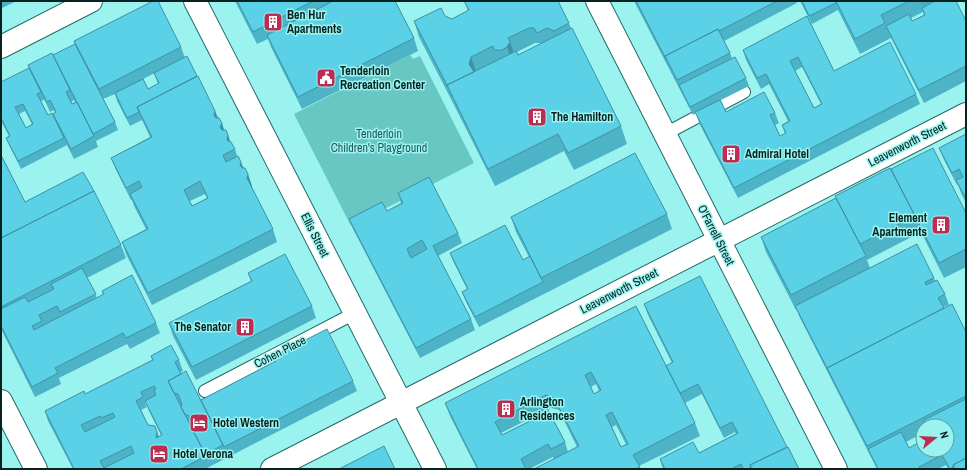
<svg xmlns="http://www.w3.org/2000/svg" width="967" height="470" font-family="'Archivo Narrow',sans-serif">
	<style>
		.green { fill: #68c7c2 }
		.lines { fill: none; stroke-linecap: round; stroke-linejoin: round }
		.lane-casing { stroke: #246a68; stroke-width: 14 }
		.street-casing { stroke: #246a68; stroke-width: 24 }
		.secondary-casing { stroke: #246a68; stroke-width: 24 }
		.lane { stroke: #fff; stroke-width: 12 }
		.street { stroke: #fff; stroke-width: 22 }
		.secondary { stroke: #fff; stroke-width: 22 }
		.wall { fill: #4db4c7; fill-rule: evenodd }
		.shaded-wall { fill: #3f92a2 }
		.building { fill: #5ad1e7; stroke: #3f92a2; fill-rule: evenodd }
		.labels { text-anchor: middle; dominant-baseline: central; stroke-width: 3; stroke-linejoin: round; paint-order: stroke }
		.poi-label { font-size: 12px; font-weight: bold; fill: #052221; stroke: #9af3ef; text-anchor: start }
		.park-label { font-size: 12px; fill: #255957; stroke: #9af3ef }
		.street-label { font-size: 12px; fill: #052221; stroke: #9af3ef }
	</style>
	<rect width="100%" height="100%" fill="#9af3ef"/>
	<path class="green" d="M 410,55 L 413,59 L 420,56 L 474,163 L 351,226 L 294,114 Z"/>
	<g class="lines">
		<g class="lane-casing">
			<path id="lane" d="M 665,134 L 744,92
				M 205,391 L 355,313"/>
		</g>
		<g class="street-casing">
			<path id="street" d="M 195,1 L 435,469
				M 1,401 L 36,469"/>
		</g>
		<g class="secondary-casing">
			<path id="secondary" d="M 597,1 L 836,469
				M 1,47 L 91,1
				M 272,469 L 966,114"/>
		</g>
		<use href="#lane" class="lane"/>
		<use href="#street" class="street"/>
		<use href="#secondary" class="secondary"/>
	</g>
	<path class="wall" d="M 1,1 L 17,1 L 2,8 L 2,7 L 1,7 Z
		M 235,1 L 395,1 L 414,38 L 418,51 L 302,109 L 271,47 L 268,39 L 257,44 Z
		M 464,1 L 558,1 L 571,28 L 621,126 L 627,144 L 574,170 L 564,151 L 495,186 L 453,103 L 419,37 L 414,21 L 445,16 L 452,19 L 468,11 ZM 535,43 L 540,43 L 540,44 L 518,55 L 517,52 Z
		M 634,1 L 796,1 L 797,3 L 724,41 L 730,53 L 732,58 L 746,78 L 749,86 L 721,100 L 726,112 L 775,113 L 779,123 L 775,125 L 780,136 L 785,134 L 782,125 L 788,121 L 769,84 L 761,89 L 746,60 L 743,50 L 807,16 L 834,71 L 916,94 L 920,104 L 738,198 L 699,123 L 696,113 L 693,115 ZM 802,67 L 821,104 L 814,108 L 795,71 Z
		M 800,1 L 956,1 L 966,21 L 966,81 L 924,103 L 891,38 L 888,30 L 891,38 L 860,54 L 838,10 L 812,24 ZM 923,12 L 924,15 L 912,21 L 911,18 Z
		M 74,41 L 181,47 L 185,58 L 215,111 L 218,118 L 224,130 L 228,135 L 230,141 L 235,149 L 237,156 L 252,186 L 252,188 L 273,229 L 277,242 L 152,305 L 126,254 L 122,242 L 146,229 L 134,206 L 132,200 L 131,200 L 116,170 L 111,158 L 150,137 L 142,120 L 130,126 L 117,101 L 115,94 L 103,99 L 115,122 L 118,130 L 96,141 L 98,147 L 74,159 L 66,143 L 67,145 L 21,169 L 9,145 L 6,138 L 9,136 L 2,123 L 1,124 L 1,82 L 29,68 L 28,65 L 53,55 L 75,44 ZM 172,64 L 154,73 L 158,84 L 148,89 L 143,79 ZM 44,99 L 50,112 L 54,110 L 55,113 L 54,118 L 48,115 L 41,101 L 44,100 ZM 74,100 L 75,102 L 72,104 L 71,102 ZM 25,111 L 32,124 L 26,128 L 19,114 ZM 205,194 L 207,198 L 192,206 L 190,201 Z
		M 966,134 L 966,203 L 961,193 L 958,185 L 957,185 L 944,160 L 939,148 Z
		M 1,155 L 25,202 L 121,245 L 126,258 L 87,278 L 97,298 L 103,295 L 102,291 L 156,323 L 160,333 L 130,349 L 127,344 L 59,378 L 61,384 L 35,397 L 1,329 Z
		M 891,169 L 966,213 L 966,267 L 944,278 L 921,232 L 867,260 L 870,268 L 934,278 L 935,281 L 945,294 L 949,305 L 943,307 L 966,332 L 966,469 L 948,469 L 946,465 L 938,469 L 877,469 L 799,316 L 797,310 L 796,310 L 766,252 L 761,237 ZM 923,426 L 947,426 L 923,450 L 909,448 L 906,442 L 923,433 Z
		M 398,193 L 458,233 L 462,243 L 438,256 L 471,319 L 475,330 L 420,358 L 353,229 L 349,219 L 387,211 L 401,203 Z
		M 667,214 L 672,229 L 479,327 L 466,302 L 462,292 L 467,289 L 454,263 L 450,253 L 523,260 L 529,257 L 516,232 L 511,217 Z
		M 248,273 L 312,306 L 316,318 L 196,380 L 173,336 L 169,323 L 251,281 Z
		M 644,304 L 799,469 L 663,469 L 660,459 L 699,453 L 736,434 L 735,432 L 724,438 L 702,394 L 685,403 L 695,423 L 700,436 L 639,466 L 640,469 L 534,469 L 554,459 L 553,457 L 529,469 L 477,469 L 450,416 L 445,403 L 636,306 L 666,366 L 672,363 L 648,315 ZM 596,384 L 599,391 L 594,394 L 591,387 ZM 551,408 L 559,410 L 577,447 L 568,452 L 565,442 L 548,409 ZM 531,418 L 532,420 L 502,435 L 501,433 ZM 616,425 L 626,444 L 621,447 L 612,427 Z
		M 151,356 L 179,360 L 183,371 L 180,372 L 201,400 L 276,362 L 274,356 L 353,381 L 357,391 L 205,469 L 73,469 L 48,421 L 45,411 L 85,394 L 152,360 ZM 146,402 L 149,411 L 161,435 L 159,437 L 148,425 L 141,410 L 147,407 L 145,403 Z"/>
	<path class="shaded-wall" d="M 510,42 L 515,57 L 512,62 L 507,47 Z
		M 471,57 L 476,72 L 473,74 L 469,64 Z
		M 215,111 L 220,124 L 219,127 L 214,115 Z
		M 222,123 L 226,136 L 220,127 Z
		M 228,135 L 232,148 L 231,151 L 227,139 Z
		M 241,162 L 246,174 L 240,165 Z
		M 248,174 L 252,186 L 251,191 L 247,178 Z
		M 157,432 L 161,442 L 156,438 Z"/>
	<path class="building" d="M 153,1 L 158,1 L 181,47 L 99,89 L 74,41 Z
		M 237,1 L 313,1 L 253,32 Z
		M 333,1 L 395,1 L 414,38 L 298,97 L 267,35 Z
		M 464,1 L 558,1 L 569,23 L 554,31 L 547,28 L 537,33 L 534,28 L 529,28 L 508,38 L 510,42 L 507,47 L 502,50 L 494,50 L 493,46 L 471,57 L 469,64 L 474,72 L 447,85 L 448,87 L 414,21 L 441,8 L 445,16 L 452,19 L 469,10 Z
		M 636,1 L 777,1 L 719,31 L 718,29 L 665,56 L 666,59 Z
		M 802,1 L 835,1 L 836,3 L 809,16 Z
		M 836,1 L 909,1 L 881,15 L 885,23 L 855,39 Z
		M 922,1 L 929,1 L 923,4 Z
		M 935,1 L 956,1 L 966,21 L 966,66 L 919,90 L 886,26 L 909,14 L 912,21 L 925,15 L 922,8 Z
		M 807,16 L 834,71 L 890,42 L 916,94 L 734,188 L 695,112 L 720,100 L 726,112 L 764,92 L 775,113 L 770,115 L 780,136 L 786,133 L 782,125 L 790,121 L 766,74 L 757,78 L 743,50 ZM 798,57 L 822,104 L 814,108 L 790,61 Z
		M 572,28 L 621,126 L 568,153 L 558,134 L 488,169 L 447,85 L 516,51 L 518,55 Z
		M 718,29 L 730,53 L 677,80 L 665,56 Z
		M 75,44 L 115,122 L 93,134 L 53,55 Z
		M 52,53 L 70,90 L 66,92 L 72,104 L 77,102 L 94,136 L 71,149 L 53,114 L 56,112 L 50,100 L 47,102 L 28,65 Z
		M 187,56 L 197,76 L 137,107 L 139,112 L 127,118 L 115,93 L 143,79 L 148,89 L 159,83 L 154,73 Z
		M 735,57 L 746,78 L 690,107 L 679,85 Z
		M 29,68 L 41,92 L 37,94 L 48,115 L 52,113 L 64,138 L 18,161 L 6,138 L 10,136 L 1,118 L 1,82 ZM 23,104 L 33,124 L 26,128 L 15,107 Z
		M 198,76 L 215,111 L 214,115 L 216,118 L 219,118 L 222,123 L 220,127 L 222,130 L 226,130 L 228,135 L 227,139 L 228,141 L 231,142 L 235,149 L 223,155 L 226,162 L 238,156 L 241,162 L 240,165 L 242,168 L 245,168 L 248,174 L 247,178 L 273,229 L 148,293 L 122,242 L 148,229 L 130,194 L 142,187 L 139,181 L 126,188 L 111,158 L 152,137 L 137,107 ZM 200,181 L 208,198 L 192,206 L 184,190 Z
		M 966,134 L 966,199 L 956,180 L 963,177 L 959,169 L 952,173 L 939,148 Z
		M 933,148 L 966,213 L 966,249 L 939,263 L 891,169 Z
		M 635,153 L 667,214 L 541,278 L 511,217 Z
		M 1,155 L 25,202 L 83,172 L 94,191 L 1,238 Z
		M 890,168 L 915,216 L 860,244 L 835,196 Z
		M 429,177 L 458,233 L 433,246 L 471,319 L 416,348 L 349,219 L 382,202 L 387,211 L 403,203 L 398,193 ZM 422,240 L 427,249 L 411,258 L 407,249 Z
		M 94,191 L 121,245 L 1,307 L 1,238 Z
		M 836,198 L 866,256 L 791,295 L 761,237 Z
		M 505,225 L 523,260 L 530,256 L 543,282 L 475,317 L 462,292 L 468,289 L 450,253 Z
		M 917,244 L 934,278 L 925,282 L 926,285 L 937,280 L 945,294 L 938,298 L 944,308 L 827,368 L 828,370 L 795,306 Z
		M 285,254 L 312,306 L 192,367 L 169,323 L 252,281 L 248,273 Z
		M 82,268 L 96,294 L 60,312 L 57,306 L 39,315 L 42,321 L 32,326 L 34,330 L 104,294 L 102,291 L 132,275 L 156,323 L 126,338 L 123,333 L 55,368 L 58,373 L 32,387 L 1,326 L 1,309 L 25,297 L 28,302 L 54,289 L 51,284 Z
		M 700,276 L 787,447 L 750,465 L 751,468 L 748,469 L 743,469 L 741,464 L 731,469 L 665,469 L 660,459 L 693,442 L 699,453 L 738,433 L 732,422 L 720,428 L 698,384 L 680,393 L 666,366 L 673,362 L 644,304 Z
		M 952,304 L 966,332 L 966,396 L 867,446 L 827,368 Z
		M 636,306 L 695,423 L 633,455 L 640,467 L 636,469 L 534,469 L 579,446 L 554,398 L 546,395 L 495,422 L 502,435 L 532,420 L 530,417 L 547,408 L 565,442 L 551,449 L 548,444 L 521,459 L 526,469 L 478,469 L 445,403 ZM 591,372 L 601,390 L 594,394 L 585,375 ZM 612,412 L 628,444 L 621,447 L 606,415 Z
		M 327,329 L 353,381 L 224,447 L 201,400 L 276,361 L 274,356 Z
		M 171,345 L 179,360 L 175,362 L 181,374 L 168,381 L 206,456 L 181,469 L 74,469 L 45,411 L 84,391 L 85,394 L 153,360 L 151,356 ZM 154,386 L 156,389 L 154,390 L 156,395 L 145,401 L 162,435 L 156,438 L 157,432 L 155,426 L 148,425 L 136,401 L 143,397 L 141,392 ZM 113,413 L 115,417 L 85,432 L 81,425 L 100,416 L 101,418 ZM 131,446 L 134,453 L 104,468 L 100,461 Z
		M 186,371 L 223,445 L 205,454 L 192,429 L 193,426 L 188,415 L 185,415 L 181,407 L 182,404 L 178,394 L 174,393 L 168,381 Z
		M 966,399 L 966,458 L 953,465 L 953,467 L 950,469 L 942,455 L 919,467 L 920,469 L 878,469 L 868,449 L 901,432 L 909,448 L 923,440 L 923,450 L 947,450 L 947,426 L 927,426 L 924,420 Z
		M 384,446 L 395,469 L 339,469 Z
		M 788,447 L 799,469 L 752,469 L 750,465 Z
		M 966,458 L 966,469 L 955,469 L 953,465 Z"/>
	<defs>
		<g id="building-square" transform="scale(1)"><rect x="-9" y="-9" width="18" height="18" rx="4" fill="#bc2c51" stroke="#9af3ef"/><path d="M-4-6H4V6H1V3H-1V6H-4ZM-2.5-4.3h1.7v1.8h-1.7ZM.8-4.3h1.7v1.8H.8ZM-2.5-1h1.7V.8h-1.7ZM.8-1h1.7V.8H.8Z" fill="#fff"/></g>
		<g id="civic-square" transform="scale(1)"><rect x="-9" y="-9" width="18" height="18" rx="4" fill="#bc2c51" stroke="#9af3ef"/><path d="M-.6-6.5H3V-4.5H.6V-3L4-1V1h2V6H-6V1h2V-1L-.6-3ZM-1.2 2.5V6h2.4V2.5Z" fill="#fff"/></g>
		<g id="hotel-square" transform="scale(1)"><rect x="-9" y="-9" width="18" height="18" rx="4" fill="#bc2c51" stroke="#9af3ef"/><path d="M-6-4.5h1.5V1H6V5H4.5V3h-9V5H-6ZM-4 0a1.8 1.8 0 1 1 3.6 0ZM.5 0V-2.5h3Q6-2.5 6 0Z" fill="#fff"/></g>
	</defs>
	<g fill-rule="evenodd">
		<use href="#building-square" x="273" y="22"/>
		<use href="#civic-square" x="326" y="78"/>
		<use href="#building-square" x="537" y="117"/>
		<use href="#building-square" x="731" y="154"/>
		<use href="#building-square" x="941" y="225"/>
		<use href="#building-square" x="245" y="327"/>
		<use href="#building-square" x="506" y="409"/>
		<use href="#hotel-square" x="199" y="423"/>
		<use href="#hotel-square" x="159" y="454"/>
	</g>
	<g class="labels">
		<g class="poi-label">
			<text x="287" y="15">Ben Hur<tspan x="287" dy="14">Apartments</tspan></text>
			<text x="340" y="71">Tenderloin<tspan x="340" dy="14">Recreation Center</tspan></text>
			<text x="551" y="117">The Hamilton</text>
			<text x="745" y="154">Admiral Hotel</text>
			<text x="927" y="218" text-anchor="end">Element<tspan x="927" dy="14">Apartments</tspan></text>
			<text x="231" y="327" text-anchor="end">The Senator</text>
			<text x="520" y="402">Arlington<tspan x="520" dy="14">Residences</tspan></text>
			<text x="213" y="423">Hotel Western</text>
			<text x="173" y="454">Hotel Verona</text>
		</g>
		<g class="park-label">
			<text x="379" y="134">Tenderloin<tspan x="379" dy="14">Children's Playground</tspan></text>
		</g>
		<g class="street-label">
			<text transform="translate(907 144) rotate(-27)">Leavenworth Street</text>
			<text transform="translate(315 235) rotate(63)">Ellis Street</text>
			<text transform="translate(716 235) rotate(63)">O'Farrell Street</text>
			<text transform="translate(619 291) rotate(-27)">Leavenworth Street</text>
			<text transform="translate(280 352) rotate(-27)">Cohen Place</text>
		</g>
	</g>
	<rect width="967" height="470" fill="none" stroke="#052221" stroke-width="4"/>
	<g transform="translate(935 438) rotate(72)"><circle r="19" fill="#9af3ef" stroke="#5e9f9d"/>
	<path d="M0-3L7 15L0 10L-7 15Z" fill="#bc2c51"/>
	<text y="-6" font-size="11" font-weight="bold" text-anchor="middle" fill="#052221">N</text>
	</g>
</svg>
